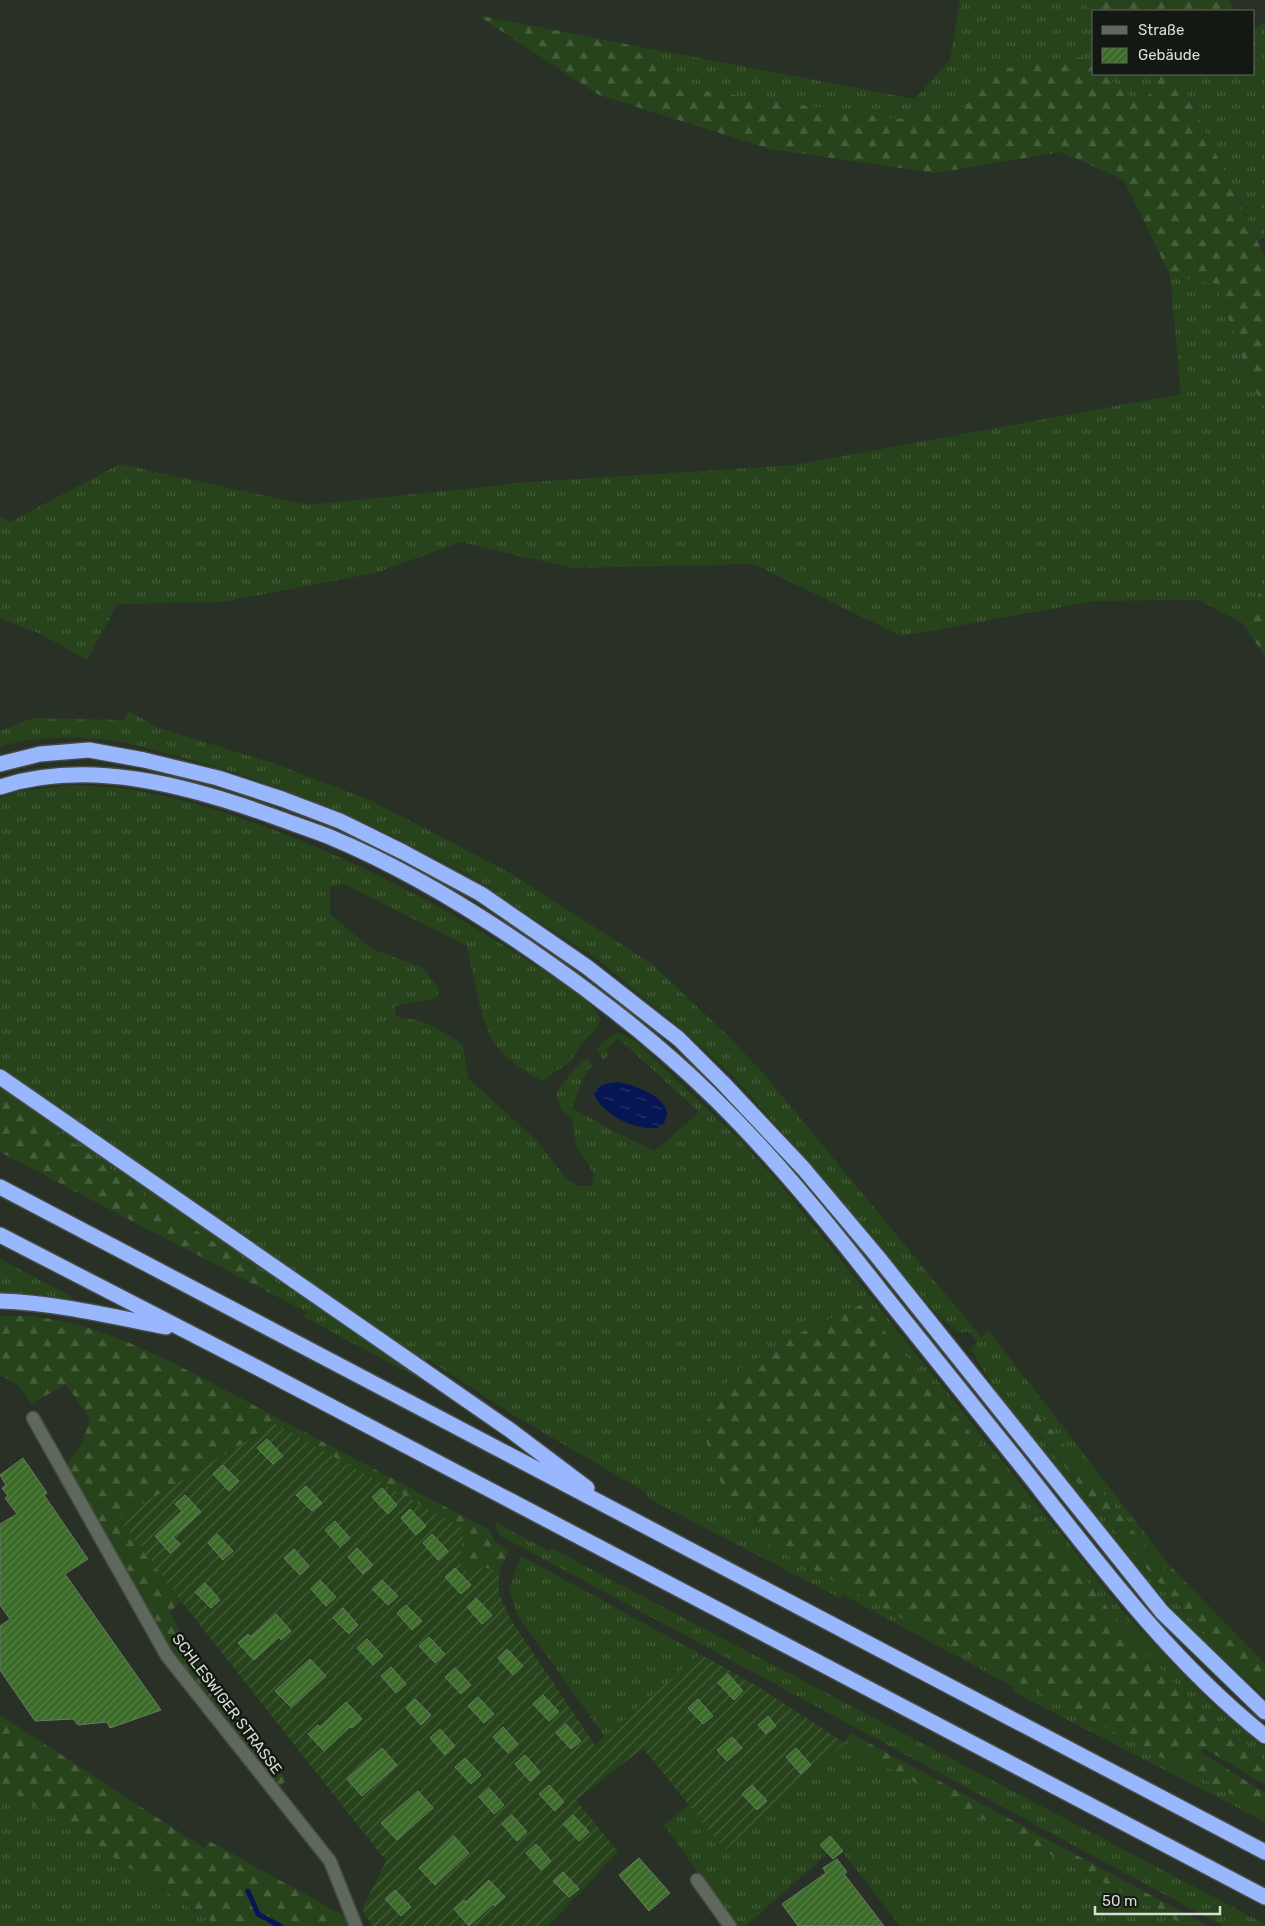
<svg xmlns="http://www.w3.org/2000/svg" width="1265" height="1926" font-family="Rubik,sans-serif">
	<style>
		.grass { fill: url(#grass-tufts) }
		.forest { fill: url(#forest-firs) }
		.garden { fill: url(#garden-furrows) }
		.water { fill: url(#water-ripples) }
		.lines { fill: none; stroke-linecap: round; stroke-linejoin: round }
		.stream { stroke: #061652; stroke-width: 5 }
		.building { fill: url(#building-hatch); stroke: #6d776a }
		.street-casing { stroke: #464c43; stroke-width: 15 }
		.highway-casing { stroke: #464c43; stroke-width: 18 }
		.street { stroke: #5f685c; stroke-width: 12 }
		.highway { stroke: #98b7fd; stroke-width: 15 }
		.labels { text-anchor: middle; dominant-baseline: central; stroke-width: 5; stroke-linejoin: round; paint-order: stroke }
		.street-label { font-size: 15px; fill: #d9dfd7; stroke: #141813 }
	</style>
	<defs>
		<pattern id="grass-tufts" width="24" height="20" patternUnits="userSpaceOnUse" patternTransform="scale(1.25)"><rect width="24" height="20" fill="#26431b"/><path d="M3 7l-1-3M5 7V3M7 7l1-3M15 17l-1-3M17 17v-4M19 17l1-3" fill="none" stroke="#455e3b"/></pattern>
		<pattern id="forest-firs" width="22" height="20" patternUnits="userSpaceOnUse" patternTransform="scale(1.25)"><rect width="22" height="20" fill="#26431b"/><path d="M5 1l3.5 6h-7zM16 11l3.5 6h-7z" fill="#455e3b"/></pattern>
		<pattern id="garden-furrows" width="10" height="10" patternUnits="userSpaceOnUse" patternTransform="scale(1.25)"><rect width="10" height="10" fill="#26431b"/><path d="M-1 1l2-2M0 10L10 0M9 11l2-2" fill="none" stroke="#455e3b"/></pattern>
		<pattern id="water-ripples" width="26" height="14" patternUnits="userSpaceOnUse" patternTransform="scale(1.25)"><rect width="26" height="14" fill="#061652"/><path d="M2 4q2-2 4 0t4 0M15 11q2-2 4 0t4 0" fill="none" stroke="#2a376a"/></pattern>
		<pattern id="building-hatch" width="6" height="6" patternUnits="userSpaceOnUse" patternTransform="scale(1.25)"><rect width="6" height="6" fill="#3b6b28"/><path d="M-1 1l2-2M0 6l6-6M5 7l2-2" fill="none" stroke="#578046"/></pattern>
	</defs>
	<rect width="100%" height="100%" fill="#293126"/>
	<path class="grass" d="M 960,0 L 1081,0 L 1094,12 L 1094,66 L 1082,57 L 995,70 L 966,106 L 897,119 L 679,87 L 636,46 L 915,99 L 950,60 Z
		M 1265,23 L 1265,237 L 1258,241 L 1178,74 L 1254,74 L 1254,29 Z
		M 1103,74 L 1156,74 L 1160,79 L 1141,105 Z
		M 1170,275 L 1216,284 L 1253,387 L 1265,408 L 1265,583 L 1242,623 L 1199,600 L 1095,601 L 901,636 L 754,564 L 572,568 L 461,542 L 375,573 L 222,602 L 117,604 L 87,660 L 39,633 L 0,619 L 0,517 L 10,522 L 120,464 L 308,505 L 531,482 L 794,465 L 1181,394 Z
		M 129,711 L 158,728 L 273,763 L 372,801 L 510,873 L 652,964 L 727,1035 L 762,1072 L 981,1337 L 989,1331 L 1170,1566 L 1165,1570 L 1034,1408 L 1025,1417 C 1100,1511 1172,1611 1265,1689 L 1265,1697 C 1222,1659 1180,1620 1143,1576 L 996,1392 L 971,1349 L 977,1341 L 968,1331 L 959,1333 L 938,1316 L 811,1165 L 732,1075 L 685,1032 L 596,958 L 489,890 L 490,887 C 388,830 286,783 172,755 C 154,750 135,744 117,741 C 79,736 36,735 0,747 L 0,731 L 33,718 L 124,720 Z
		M 73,785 C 88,786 104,786 119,788 C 180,796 240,816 297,839 C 380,873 459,915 534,965 C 553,977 593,998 600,1019 L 596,1029 L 582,1043 L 571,1061 L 542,1081 C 528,1072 513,1065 501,1052 C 482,1032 473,974 467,946 L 344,884 L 330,887 L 330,914 L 372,949 L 423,968 L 439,989 L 437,998 L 395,1006 L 396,1016 C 404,1020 412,1018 420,1021 C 435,1026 450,1035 463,1045 L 468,1078 L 536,1140 L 565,1177 L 577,1186 L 592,1186 L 594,1173 L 576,1146 L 572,1119 L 561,1109 L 556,1092 L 578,1065 L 587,1058 L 593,1066 L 587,1070 L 572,1108 L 611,1130 L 655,1151 L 699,1112 L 618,1038 L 606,1049 L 608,1056 L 603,1060 L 597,1049 L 614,1033 L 624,1035 L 635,1041 L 733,1133 L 780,1184 L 1126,1615 L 1210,1702 L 1265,1747 L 1265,1761 L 1221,1731 L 1138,1646 L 966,1428 L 862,1304 L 800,1333 L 730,1375 L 733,1508 L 770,1532 L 767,1543 L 1007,1676 L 1250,1803 L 1265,1812 L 1265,1822 L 1014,1692 L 1014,1687 L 843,1595 L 840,1598 L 646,1497 L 647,1493 L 510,1413 L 427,1359 L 425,1362 L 0,1067 L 0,798 L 22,791 Z
		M 0,1084 L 387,1352 L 386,1354 L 421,1378 L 420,1379 L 304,1317 L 306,1312 L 276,1296 L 280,1285 L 144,1196 L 134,1185 L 0,1092 Z
		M 0,1259 L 72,1297 L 70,1301 L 30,1293 L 0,1293 Z
		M 497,1523 L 549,1551 L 551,1548 L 1265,1924 L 1265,1926 L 1223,1926 L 501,1536 L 495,1527 Z
		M 521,1556 L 700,1654 L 605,1737 L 517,1614 L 509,1589 Z
		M 845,1743 L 939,1796 L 1186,1926 L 900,1926 L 837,1845 L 746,1926 L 736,1926 L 664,1825 L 689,1804 L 725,1850 Z
		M 0,1783 L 218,1926 L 0,1926 Z"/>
	<path class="forest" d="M 1081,0 L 1229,0 L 1234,11 L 1094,12 Z
		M 477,15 L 636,46 L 679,87 L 897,119 L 966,106 L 994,70 L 1083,57 L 1094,66 L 1094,74 L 1103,74 L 1141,105 L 1160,79 L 1156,74 L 1178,74 L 1265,257 L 1265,408 L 1253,387 L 1216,284 L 1170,275 L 1124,180 L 1061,152 L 935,173 L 770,149 L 599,95 Z
		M 1265,583 L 1265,656 L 1242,623 Z
		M 0,1092 L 134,1185 L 144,1196 L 280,1286 L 276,1296 L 0,1152 Z
		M 862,1304 L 966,1428 L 1138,1646 L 1221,1731 L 1265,1761 L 1265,1785 L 1204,1748 L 1200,1752 L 1265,1793 L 1265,1812 L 1007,1676 L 767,1544 L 770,1532 L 733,1508 L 713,1466 L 704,1432 L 730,1375 L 800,1333 Z
		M 0,1316 C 70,1312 134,1343 195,1374 L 489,1530 L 496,1543 L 509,1550 L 499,1572 L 483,1567 L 470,1576 L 460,1563 L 119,1518 L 181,1601 L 170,1612 L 187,1645 L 283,1775 L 285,1781 L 279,1788 L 175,1658 L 66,1465 L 82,1443 L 90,1419 L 66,1384 L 31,1404 C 23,1390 16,1381 0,1376 Z
		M 1034,1408 L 1165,1570 L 1170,1566 L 1265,1664 L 1265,1689 C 1172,1611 1100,1510 1025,1416 Z
		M 0,1715 L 204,1848 L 209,1841 L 346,1917 L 350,1926 L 218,1926 L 0,1783 Z
		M 850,1733 L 1208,1926 L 1186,1926 L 939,1796 L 845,1743 Z"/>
	<path class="garden" d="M 275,1424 L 464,1529 L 460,1563 L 470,1576 L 483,1567 L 499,1572 L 499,1594 L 511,1620 L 595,1745 L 700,1654 L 755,1685 L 845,1743 L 725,1850 L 643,1748 L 576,1800 L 618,1852 L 548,1926 L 372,1926 L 362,1909 L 386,1861 L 181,1601 L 119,1518 Z"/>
	<path class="water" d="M 619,1082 C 633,1085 665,1095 667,1113 C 667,1118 664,1123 661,1127 C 639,1133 602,1115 594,1094 C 600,1083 607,1083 619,1082 Z"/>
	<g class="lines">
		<path class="stream" d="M 248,1891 L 258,1914 L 280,1926"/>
	</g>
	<path class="building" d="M 267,1439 L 283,1456 L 273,1464 L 257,1448 Z
		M 23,1458 L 47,1493 L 44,1495 L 88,1559 L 65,1574 L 161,1710 L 110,1728 L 107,1722 L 78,1725 L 73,1719 L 35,1721 L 0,1670 L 0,1626 L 10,1619 L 0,1605 L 0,1524 L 17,1514 L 5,1498 L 8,1496 L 2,1488 L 6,1485 L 0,1475 Z
		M 223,1465 L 239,1481 L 229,1491 L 213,1474 Z
		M 306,1486 L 322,1503 L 312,1511 L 296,1495 Z
		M 382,1488 L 397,1505 L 388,1514 L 372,1497 Z
		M 185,1495 L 201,1512 L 173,1537 L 180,1544 L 170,1553 L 155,1536 L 182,1511 L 175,1504 Z
		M 410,1509 L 426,1526 L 416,1535 L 401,1518 Z
		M 335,1521 L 350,1538 L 340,1547 L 325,1530 Z
		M 217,1534 L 233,1551 L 223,1560 L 208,1543 Z
		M 432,1534 L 448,1551 L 438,1560 L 423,1543 Z
		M 357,1548 L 373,1565 L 363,1574 L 348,1557 Z
		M 294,1549 L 309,1566 L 300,1575 L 284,1558 Z
		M 455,1568 L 471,1585 L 461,1594 L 445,1577 Z
		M 320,1580 L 336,1597 L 326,1606 L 311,1589 Z
		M 382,1580 L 398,1596 L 388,1605 L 372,1589 Z
		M 205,1583 L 220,1600 L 211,1608 L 195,1592 Z
		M 476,1598 L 492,1615 L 482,1624 L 467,1607 Z
		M 406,1605 L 422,1621 L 412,1630 L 397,1613 Z
		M 343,1608 L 358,1625 L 349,1634 L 333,1618 Z
		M 276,1614 L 291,1631 L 281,1640 L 279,1637 L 254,1660 L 238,1643 L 248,1634 L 251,1637 Z
		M 429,1637 L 445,1654 L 435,1663 L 419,1646 Z
		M 367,1639 L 383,1656 L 373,1665 L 357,1648 Z
		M 507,1649 L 523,1666 L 513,1675 L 498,1658 Z
		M 310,1659 L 326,1676 L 291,1707 L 275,1691 Z
		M 391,1667 L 406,1684 L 396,1693 L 381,1676 Z
		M 455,1668 L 471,1685 L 461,1694 L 445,1677 Z
		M 728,1674 L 743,1691 L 734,1700 L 718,1683 Z
		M 543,1695 L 559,1712 L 549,1721 L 533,1704 Z
		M 478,1697 L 494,1714 L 484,1723 L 468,1706 Z
		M 415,1699 L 431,1715 L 421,1725 L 406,1708 Z
		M 698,1699 L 713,1716 L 703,1724 L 688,1708 Z
		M 346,1702 L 362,1719 L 352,1728 L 350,1727 L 324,1751 L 308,1734 L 318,1725 L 320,1727 Z
		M 768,1716 L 776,1726 L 766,1734 L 758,1725 Z
		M 566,1724 L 581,1741 L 571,1749 L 556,1733 Z
		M 503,1727 L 518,1744 L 508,1753 L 493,1737 Z
		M 440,1729 L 455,1746 L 445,1755 L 430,1738 Z
		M 732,1737 L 742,1748 L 727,1761 L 717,1750 Z
		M 382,1748 L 397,1765 L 362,1796 L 347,1779 Z
		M 796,1748 L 811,1765 L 801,1774 L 786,1757 Z
		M 525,1755 L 540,1772 L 530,1781 L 515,1764 Z
		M 465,1758 L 481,1775 L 471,1784 L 455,1767 Z
		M 549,1785 L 564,1802 L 555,1811 L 539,1794 Z
		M 752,1785 L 767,1801 L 757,1810 L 742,1794 Z
		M 489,1788 L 504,1805 L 494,1814 L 479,1797 Z
		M 418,1791 L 433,1808 L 397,1840 L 381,1823 Z
		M 512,1815 L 527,1832 L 517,1841 L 502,1824 Z
		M 573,1815 L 589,1832 L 579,1841 L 563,1824 Z
		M 454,1836 L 469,1853 L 435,1885 L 419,1868 Z
		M 830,1836 L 843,1851 L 833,1859 L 820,1845 Z
		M 536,1844 L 551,1861 L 541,1870 L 526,1853 Z
		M 639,1858 L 670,1893 L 649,1911 L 619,1875 Z
		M 837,1859 L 847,1872 L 844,1874 L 884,1926 L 798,1926 L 782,1904 L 826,1873 L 823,1868 Z
		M 563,1872 L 579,1889 L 569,1897 L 553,1881 Z
		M 489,1880 L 505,1897 L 495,1906 L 493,1904 L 469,1926 L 454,1909 L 464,1900 L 466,1902 Z
		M 395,1890 L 411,1907 L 401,1916 L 385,1899 Z"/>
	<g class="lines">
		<g class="street-casing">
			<path id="street" d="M 33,1418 L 167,1656 L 330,1861 L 356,1926
				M 697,1880 L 730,1926"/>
		</g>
		<g class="highway-casing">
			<path id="highway" d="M 0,764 L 40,754 L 89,750 L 144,760 L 218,778 L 282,799 L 340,821 L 403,852 L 481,894 L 587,967 L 679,1039 L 723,1083 L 803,1168 L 877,1256 L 1162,1612 L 1265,1712
				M 0,787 C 89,758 190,786 275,817 C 294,824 312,830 330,837 C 409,870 483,916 552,965 C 609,1005 663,1048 713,1097 C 774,1157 828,1223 881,1291 C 926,1347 971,1403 1016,1459 C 1093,1556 1168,1659 1265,1736
				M 0,1077 L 510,1430 L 587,1488
				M 0,1187 L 1265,1852
				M 0,1235 L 258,1368 L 1265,1897
				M 0,1301 C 57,1303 110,1316 166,1327"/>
		</g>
		<use href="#street" class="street"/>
		<use href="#highway" class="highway"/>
	</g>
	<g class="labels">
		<g class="street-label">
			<text transform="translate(227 1704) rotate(53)">SCHLESWIGER STRASSE</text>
		</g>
	</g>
	<rect x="1092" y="10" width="162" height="65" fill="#141813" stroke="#636861"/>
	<rect x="1102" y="26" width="25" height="8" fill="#5f685c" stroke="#636861"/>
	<text x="1138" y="35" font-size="15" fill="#d9dfd7">Straße</text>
	<rect x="1102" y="48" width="25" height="15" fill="url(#building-hatch)" stroke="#636861"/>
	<text x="1138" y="60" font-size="15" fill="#d9dfd7">Gebäude</text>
	<path d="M1095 1906v8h125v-8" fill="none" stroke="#d9dfd7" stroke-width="2.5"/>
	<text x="1102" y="1906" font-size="15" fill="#d9dfd7" stroke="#141813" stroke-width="4" paint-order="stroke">50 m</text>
</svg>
